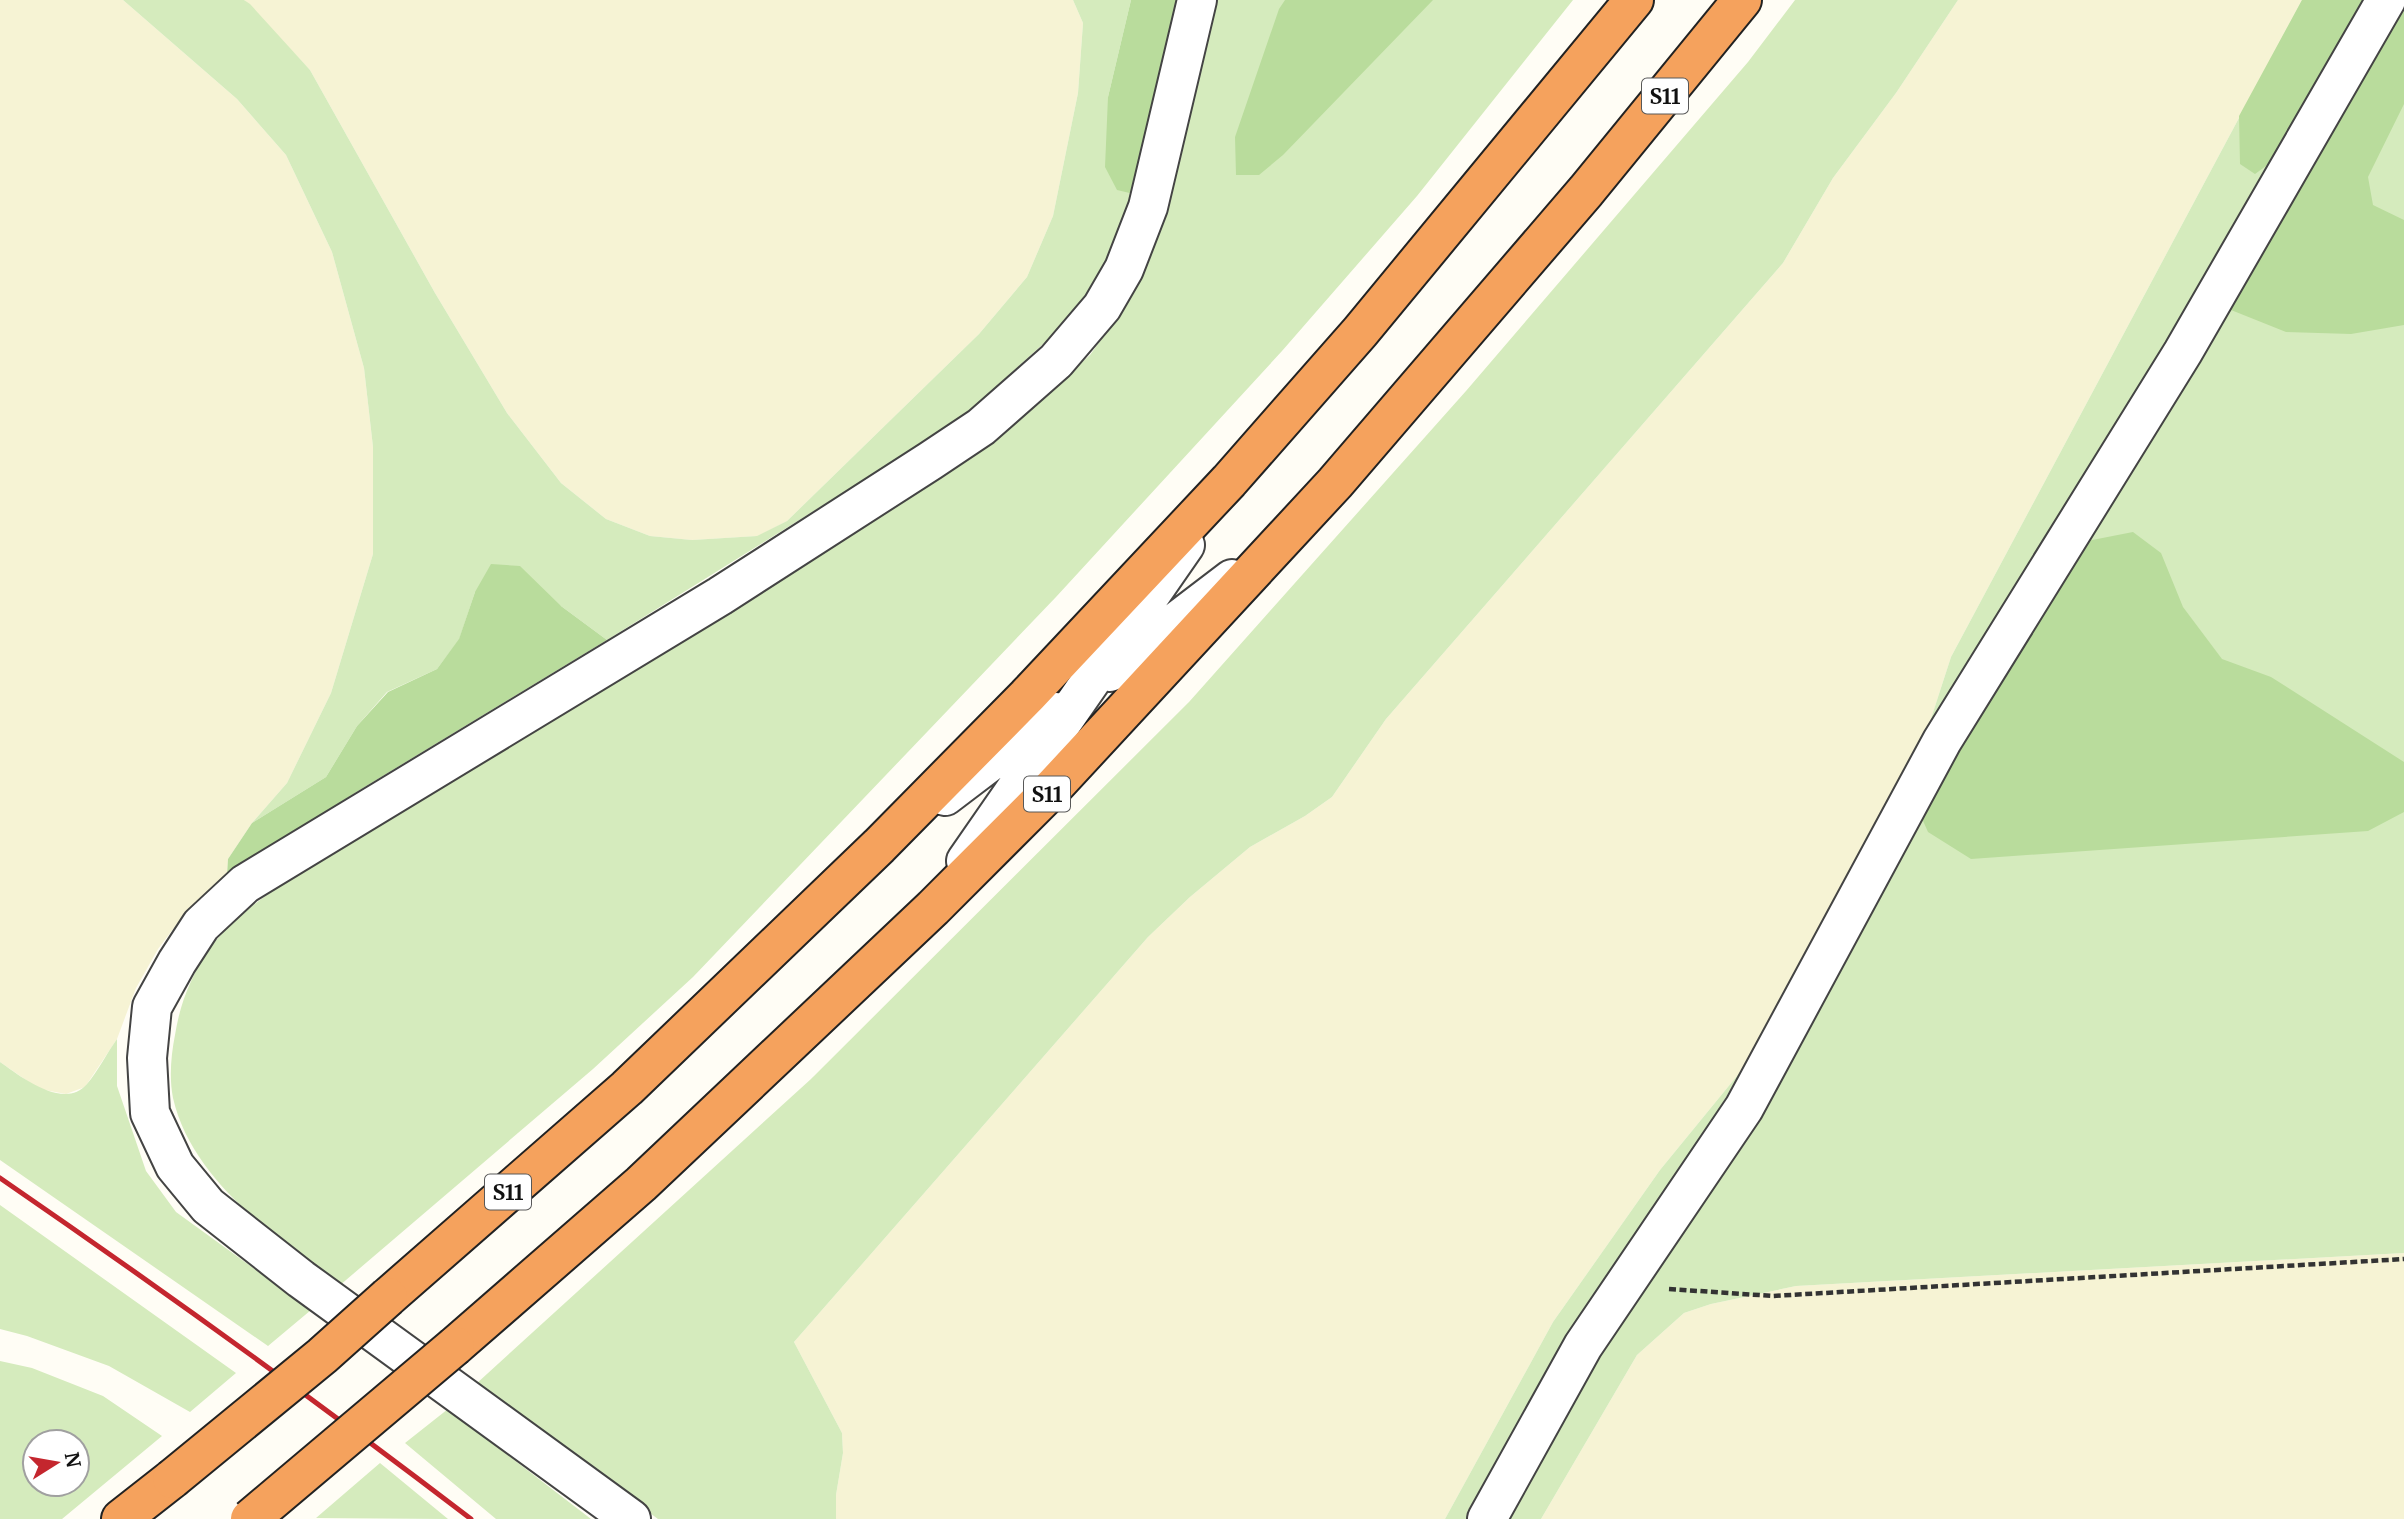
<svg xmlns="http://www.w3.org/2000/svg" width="2404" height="1519" font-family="Merriweather,serif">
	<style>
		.farmland { fill: #f6f3d4 }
		.green { fill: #d5ebbd; fill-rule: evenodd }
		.forest { fill: #b9dc9c }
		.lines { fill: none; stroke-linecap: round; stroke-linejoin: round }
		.minor-casing { stroke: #444; stroke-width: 42 }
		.highway-casing { stroke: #222; stroke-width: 42 }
		.path { stroke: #333; stroke-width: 4.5; stroke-dasharray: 7 3.5; stroke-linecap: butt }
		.minor { stroke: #fff; stroke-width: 38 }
		.highway { stroke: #f5a25d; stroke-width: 38 }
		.rail { stroke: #c4262e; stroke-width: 5 }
		.highway-bridge-casing { stroke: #222; stroke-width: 42; stroke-linecap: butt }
		.highway-bridge { stroke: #f5a25d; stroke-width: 38 }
		.labels { text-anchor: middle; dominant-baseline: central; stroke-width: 7; stroke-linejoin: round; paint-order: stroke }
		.shield { fill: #fff; stroke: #585858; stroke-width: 2 }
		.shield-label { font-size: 21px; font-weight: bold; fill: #111 }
	</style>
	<rect width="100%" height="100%" fill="#fffdf5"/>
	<path class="farmland" d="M 0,0 L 123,0 L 237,99 L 286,155 L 332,252 L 364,368 L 373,447 L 373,554 L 331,693 L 287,783 L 252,823 L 228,859 L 227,875 L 186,912 L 158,949 L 136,988 L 117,1039 L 85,1087 L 66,1094 L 39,1089 L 0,1062 Z
		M 244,0 L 1073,0 L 1083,23 L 1078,93 L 1053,216 L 1027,277 L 979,334 L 787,521 L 758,536 L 692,540 L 650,536 L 606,519 L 561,483 L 507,413 L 435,293 L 310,70 Z
		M 1958,0 L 2302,0 L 1951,657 L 1926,734 L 1801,970 L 1741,1071 L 1660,1170 L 1553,1322 L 1445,1519 L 836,1519 L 836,1495 L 843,1453 L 842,1433 L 794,1342 L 1148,937 L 1190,897 L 1250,847 L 1305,816 L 1332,797 L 1386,719 L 1783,263 L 1833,178 L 1896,93 Z
		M 2404,1253 L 2404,1519 L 1541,1519 L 1637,1355 L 1684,1313 L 1711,1304 L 1796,1286 Z"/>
	<path class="green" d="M 123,0 L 244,0 L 250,4 L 310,70 L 435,293 L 507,413 L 561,483 L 606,519 L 650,536 L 692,540 L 757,536 L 787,521 L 979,334 L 1027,277 L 1053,216 L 1078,93 L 1083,23 L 1073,0 L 1131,0 L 1108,97 L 1134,194 L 1114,244 L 1088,294 L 1053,335 L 958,421 L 607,640 L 561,606 L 475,592 L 459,640 L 437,669 L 387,692 L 357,726 L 326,777 L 252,823 L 287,783 L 331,693 L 373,554 L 373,447 L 364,368 L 332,252 L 286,155 L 237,99 Z
		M 1212,0 L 1573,0 L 1417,196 L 1282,351 L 1056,597 L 693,977 L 593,1069 L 339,1286 C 277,1237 192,1181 173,1098 C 169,1078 171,1055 175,1035 C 180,1003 192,973 211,947 C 240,907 295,877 336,849 L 1051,390 L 1090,355 L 1118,316 Z
		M 1795,0 L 1958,0 L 1896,93 L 1833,178 L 1783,263 L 1386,719 L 1332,797 L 1305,816 L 1250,847 L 1190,897 L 1148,937 L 794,1342 L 842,1433 L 843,1453 L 836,1495 L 836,1519 L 658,1519 L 476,1384 L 811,1079 L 1189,702 L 1466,391 L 1748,62 Z
		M 2302,0 L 2369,0 L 2219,263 L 1926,734 L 1951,657 Z
		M 2404,0 L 2404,1253 L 1796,1286 L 1711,1304 L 1684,1313 L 1637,1355 L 1541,1519 L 1503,1519 L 1952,752 Z
		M 117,1039 L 117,1086 L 146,1171 L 176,1212 L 311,1310 L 268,1346 L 0,1160 L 0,1062 C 20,1076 64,1111 87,1084 C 98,1071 107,1053 117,1039 Z
		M 1741,1071 L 1707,1130 L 1554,1365 L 1466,1519 L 1445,1519 L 1553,1322 L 1660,1170 Z
		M 0,1205 L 236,1373 L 190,1412 L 109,1366 L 27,1336 L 0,1329 Z
		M 0,1361 L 32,1368 L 103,1396 L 162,1436 L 62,1519 L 0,1519 ZM 35,1442 L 77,1442 L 77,1484 L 35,1484 Z
		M 448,1409 L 591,1519 L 496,1519 L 405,1443 Z
		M 380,1463 L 448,1519 L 316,1518 Z"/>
	<path class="forest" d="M 1131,0 L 1180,0 L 1134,194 L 1117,190 L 1105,167 L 1108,97 Z
		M 1285,0 L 1433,0 L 1283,155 L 1259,175 L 1236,175 L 1235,137 L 1279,9 Z
		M 2302,0 L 2369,0 L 2281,155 L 2255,174 L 2240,164 L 2239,116 Z
		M 2404,0 L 2404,104 L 2368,177 L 2373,205 L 2404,220 L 2404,325 L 2351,334 L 2286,332 L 2226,308 Z
		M 2133,532 L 2161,553 L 2183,607 L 2222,659 L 2271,677 L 2404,762 L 2404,812 L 2368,831 L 1971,859 L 1928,832 L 1920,814 L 2082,542 Z
		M 491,564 L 520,566 L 561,606 L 607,640 L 358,791 L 227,875 L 228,859 L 252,823 L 326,777 L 357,726 L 388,692 L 437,669 L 459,639 L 475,592 Z"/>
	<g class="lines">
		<g class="minor-casing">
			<path id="minor" d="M 1110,672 L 1232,579
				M 945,796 L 1056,712
				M 966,861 L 1185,545
				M 631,1519 L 301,1279 L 208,1206 L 175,1166 L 150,1113 L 147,1058 L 152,1007 L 177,962 L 201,925 L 245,884 L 720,596 L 930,461 L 981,427 L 1056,361 L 1102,307 L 1124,269 L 1148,207 L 1197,0
				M 1487,1519 L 1583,1346 L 1744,1108 L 1942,741 L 2183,352 L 2386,0"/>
		</g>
		<g class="highway-casing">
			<path id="highway" d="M 388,1297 L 627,1088 L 879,846 L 1027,696 L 1229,481 L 1360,332 L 1634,0
				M 455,1346 L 641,1184 L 933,908 L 1045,796 L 1335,483 L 1586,191 L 1742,0
				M 121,1519 L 172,1479"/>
		</g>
		<path class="path" d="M 1669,1289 L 1773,1296 L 2404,1259"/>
		<use href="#minor" class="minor"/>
		<use href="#highway" class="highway"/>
		<path class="rail" d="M 0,1178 C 160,1288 317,1401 471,1519"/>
		<g class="highway-bridge-casing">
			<path id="highway-bridge" d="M 172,1479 L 322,1356 L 388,1297
				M 250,1519 L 455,1346"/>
		</g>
		<use href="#highway-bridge" class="highway-bridge"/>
	</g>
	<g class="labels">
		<g class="shield">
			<rect x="1642" y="78.5" width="46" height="35" rx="5"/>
			<rect x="1024" y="776.5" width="46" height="35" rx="5"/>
			<rect x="485" y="1174.5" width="46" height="35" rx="5"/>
		</g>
		<g class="shield-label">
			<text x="1665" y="96">S11</text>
			<text x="1047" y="794">S11</text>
			<text x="508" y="1192">S11</text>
		</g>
	</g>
	<g transform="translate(56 1463) rotate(79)"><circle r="33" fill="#ffffff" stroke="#a0a0a0" stroke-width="2"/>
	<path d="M0-5L12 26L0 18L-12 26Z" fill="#c4262e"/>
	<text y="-10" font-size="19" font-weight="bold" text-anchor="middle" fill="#111111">N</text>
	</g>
</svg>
